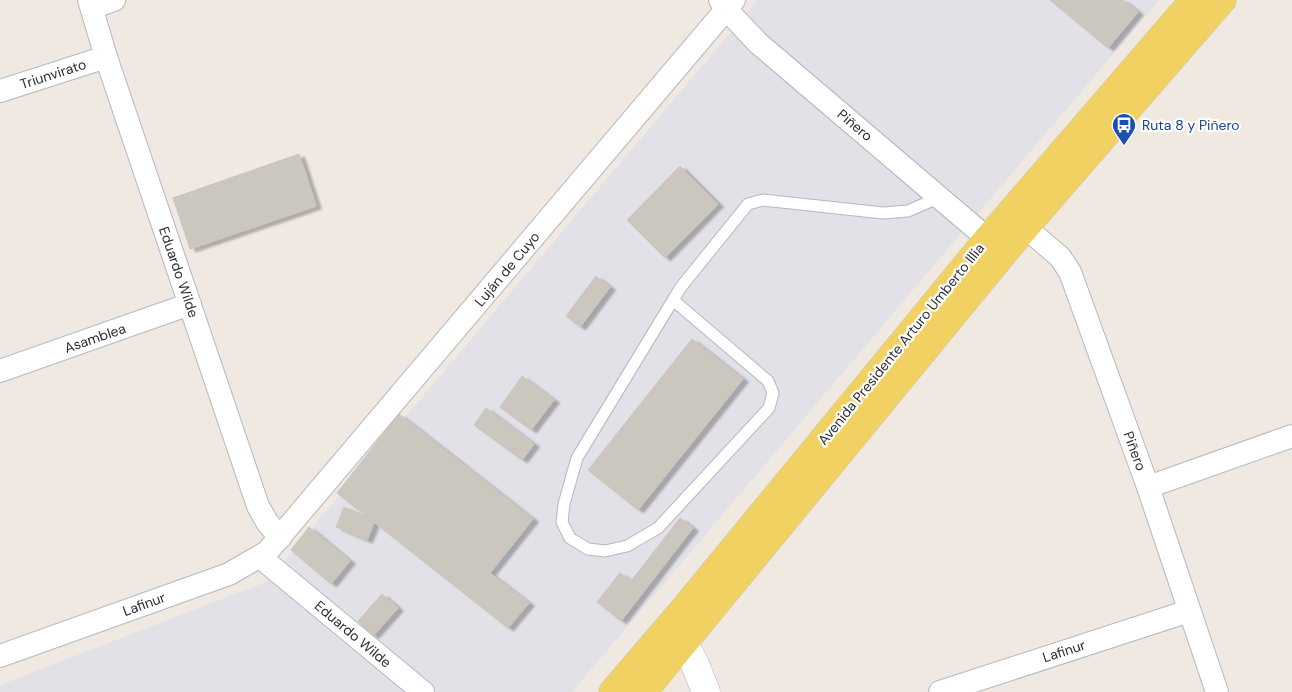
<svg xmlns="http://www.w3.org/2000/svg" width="1292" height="692" font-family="'DM Sans',sans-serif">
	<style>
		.industrial { fill: #e3e1e8 }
		.building { fill: #cbc7bf; stroke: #cbc5ba; filter: url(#shadow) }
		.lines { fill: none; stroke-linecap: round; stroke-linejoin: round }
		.lane-casing { stroke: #b4b7c1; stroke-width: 13 }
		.street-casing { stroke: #b4b7c1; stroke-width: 24 }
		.secondary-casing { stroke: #b4b7c1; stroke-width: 29 }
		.primary-casing { stroke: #c9c9c9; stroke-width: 29 }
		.lane { stroke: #fff; stroke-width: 11 }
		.street { stroke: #fff; stroke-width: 22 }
		.secondary { stroke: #fff; stroke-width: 28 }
		.primary { stroke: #f2d163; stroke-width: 28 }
		.labels { text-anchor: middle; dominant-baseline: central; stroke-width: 4.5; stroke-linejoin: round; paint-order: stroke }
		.street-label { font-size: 14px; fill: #2e2e2e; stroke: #fff }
		.transit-label { font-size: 14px; fill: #164399; stroke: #fff; text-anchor: start }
	</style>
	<defs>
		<filter id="shadow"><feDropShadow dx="5.5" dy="3" stdDeviation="1" flood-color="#0004"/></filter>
	</defs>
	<rect width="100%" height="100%" fill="#efe9e1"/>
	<path class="industrial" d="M 758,0 L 1159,0 L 572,692 L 0,692 L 0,685 L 266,582 Z"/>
	<path class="building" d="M 1050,0 L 1123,0 L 1138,12 L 1108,48 Z
		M 299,154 L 316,206 L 190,249 L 173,198 Z
		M 680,166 L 718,204 L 665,258 L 627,220 Z
		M 596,276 L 610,287 L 580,327 L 566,316 Z
		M 692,339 L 743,379 L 638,510 L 588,470 Z
		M 522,376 L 554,400 L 531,430 L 500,407 Z
		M 486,408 L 534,444 L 522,460 L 474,425 Z
		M 399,414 L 533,519 L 490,573 L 529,603 L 508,628 L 337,493 Z
		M 344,507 L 375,520 L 367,540 L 336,527 Z
		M 680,518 L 693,528 L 621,621 L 597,602 L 620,573 L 631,581 Z
		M 309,527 L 350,561 L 331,584 L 291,550 Z
		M 382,594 L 398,608 L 373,636 L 358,621 Z"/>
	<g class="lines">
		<g class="lane-casing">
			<path id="lane" d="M 673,300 L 768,381 L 773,393 L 769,408 L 658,528 L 627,546 L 605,551 L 588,549 L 570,538 L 562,522 L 564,504 L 577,458 L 673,300 L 681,287 L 748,204 L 763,200 L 883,213 L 908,211 L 940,197"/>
		</g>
		<g class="street-casing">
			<path id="street" d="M 89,0 L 106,57 L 258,506 L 267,522 L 280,538
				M 720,0 L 726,9 L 758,43 L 988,239
				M 92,8 L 114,0
				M 0,91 L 106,57
				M 1025,227 L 1060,257 L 1070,272 L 1148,487 L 1217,692
				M 0,371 L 190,304
				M 1148,487 L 1292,436
				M 260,557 L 423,692
				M 0,656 L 229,574 L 267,552 L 734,0
				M 940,692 L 1189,611"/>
		</g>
		<g class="secondary-casing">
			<path id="secondary" d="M 666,631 L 684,644 L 695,664 L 706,692"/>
		</g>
		<g class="primary-casing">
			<path id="primary" d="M 613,692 L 685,608 L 988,239 L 1194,0
				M 643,692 L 1025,227 L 1222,0"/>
		</g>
		<use href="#lane" class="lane"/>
		<use href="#street" class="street"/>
		<use href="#secondary" class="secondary"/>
		<use href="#primary" class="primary"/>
	</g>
	<defs>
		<g id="bus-pin" transform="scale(1.25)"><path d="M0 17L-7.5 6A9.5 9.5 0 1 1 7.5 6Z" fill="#1a4fb4" stroke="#fff"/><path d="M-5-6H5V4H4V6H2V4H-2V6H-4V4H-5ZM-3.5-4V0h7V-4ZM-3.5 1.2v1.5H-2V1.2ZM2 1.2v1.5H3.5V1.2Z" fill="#fff"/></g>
	</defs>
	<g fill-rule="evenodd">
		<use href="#bus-pin" x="1124" y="125"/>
	</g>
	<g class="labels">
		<g class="street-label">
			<text transform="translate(53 74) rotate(-18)">Triunvirato</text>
			<text transform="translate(855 125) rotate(40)">Piñero</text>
			<text transform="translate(507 269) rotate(-50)">Luján de Cuyo</text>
			<text transform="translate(179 272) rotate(71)">Eduardo Wilde</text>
			<text transform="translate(95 338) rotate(-19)">Asamblea</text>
			<text transform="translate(901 344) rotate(-51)">Avenida Presidente Arturo Umberto Illia</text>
			<text transform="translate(1135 451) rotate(70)">Piñero</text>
			<text transform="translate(144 604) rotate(-20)">Lafinur</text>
			<text transform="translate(353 634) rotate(40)">Eduardo Wilde</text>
			<text transform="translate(1064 651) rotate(-18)">Lafinur</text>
		</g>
		<g class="transit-label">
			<text x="1142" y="125">Ruta 8 y Piñero</text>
		</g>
	</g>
</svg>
